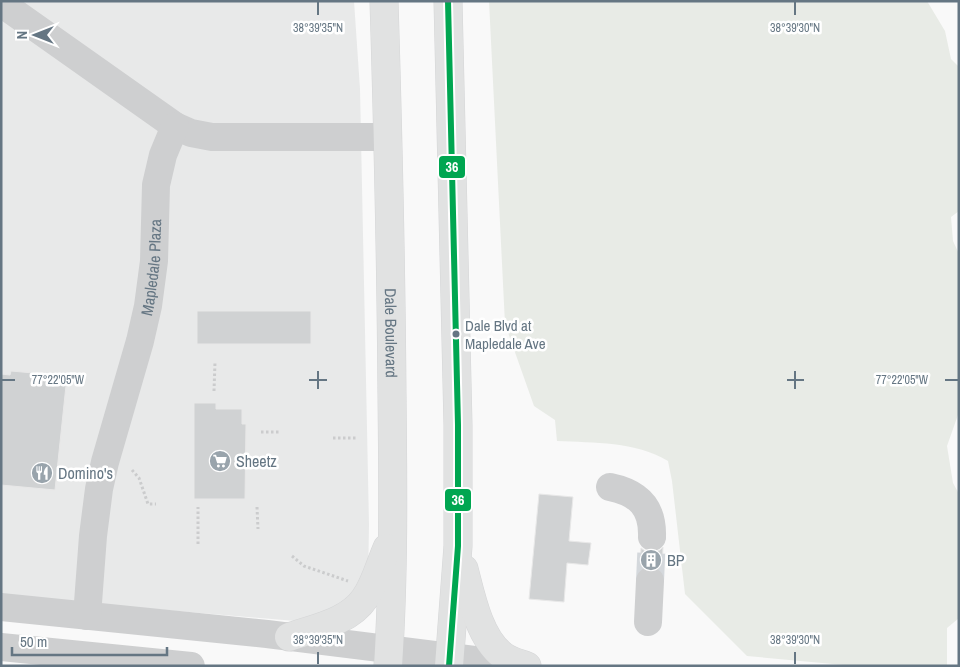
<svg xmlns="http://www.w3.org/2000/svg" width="960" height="667" font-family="'Archivo Narrow',sans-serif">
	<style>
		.built { fill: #e8e9e9 }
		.green { fill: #e8ebe6 }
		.building { fill: #d0d2d3; stroke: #e8e8e8 }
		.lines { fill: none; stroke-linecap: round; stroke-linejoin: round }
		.minor-tunnel { stroke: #d4d8dc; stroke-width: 28; stroke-dasharray: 28 14; stroke-linecap: butt }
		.major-casing { stroke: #d5d6d7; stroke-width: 29 }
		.path { stroke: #cbcccd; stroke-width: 3; stroke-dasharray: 2.5 2.5; stroke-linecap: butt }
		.minor { stroke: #cecfd0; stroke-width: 28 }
		.major { stroke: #e1e2e2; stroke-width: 28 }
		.bus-1-casing { stroke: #fff; stroke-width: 10 }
		.bus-1 { stroke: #00a651; stroke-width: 6 }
		.ticks { fill: none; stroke: #657683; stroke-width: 2 }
		.bus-dot { fill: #657683; stroke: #fff; stroke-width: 2 }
		.labels { text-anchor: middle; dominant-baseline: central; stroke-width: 5; stroke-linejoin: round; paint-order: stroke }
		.bus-label { font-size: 15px; fill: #657683; stroke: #fff; text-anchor: start }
		.street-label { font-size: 16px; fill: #657683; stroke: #fff }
		.poi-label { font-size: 16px; fill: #657683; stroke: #fff; text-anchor: start }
		.ticks-label { font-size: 12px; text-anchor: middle; fill: #657683; stroke: #fff; stroke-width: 5; stroke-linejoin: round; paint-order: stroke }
		.line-badge { stroke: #fff; stroke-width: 2 }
		.badge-label { font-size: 14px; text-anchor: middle; font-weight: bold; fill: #fff }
	</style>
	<rect width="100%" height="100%" fill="#f9f9f9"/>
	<path class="built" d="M 1,1 L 354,1 L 360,89 L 369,525 L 368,581 L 319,623 L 1,596 Z"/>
	<path class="green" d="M 489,1 L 927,1 L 945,31 L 951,59 L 959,67 L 959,211 L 951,217 L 953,241 L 959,254 L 959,412 L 947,446 L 953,483 L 959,494 L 959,618 L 947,628 L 947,666 L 855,666 L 747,656 L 685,594 L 672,481 L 668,461 C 635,441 594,443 557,441 L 555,420 L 534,406 L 505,324 Z"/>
	<path class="building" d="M 197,311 L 311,311 L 311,344 L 197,344 Z
		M 11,371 L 67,376 L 55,490 L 1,485 L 1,374 L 10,375 Z
		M 194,403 L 216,403 L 216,409 L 242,409 L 242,424 L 246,424 L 245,499 L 194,499 Z
		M 539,494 L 573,497 L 569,541 L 591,543 L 588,565 L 567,563 L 564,602 L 529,599 Z
		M 663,547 L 662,571 L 658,568 L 651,565 L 643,567 L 640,570 L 641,548 L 645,551 L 652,553 L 660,550 Z"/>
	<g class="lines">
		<path class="minor-tunnel" d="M 650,581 L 652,537"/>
		<g class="major-casing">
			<g id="major">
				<path id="s2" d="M 384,1 C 388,132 391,263 392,394 C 393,485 394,575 388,666"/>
				<path d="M 448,1 L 458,425 L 458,546 L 449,666"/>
				<path d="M 464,569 C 471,596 479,637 502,655 C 509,661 519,663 527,666"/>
				<path d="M 289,637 C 315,628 349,622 365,598 C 375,584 380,564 387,548"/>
			</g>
		</g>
		<path class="path" d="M 214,391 L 215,362
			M 261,432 L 279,432
			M 333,438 L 357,438
			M 132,470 L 139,478 L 148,504 L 156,504
			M 257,507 L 258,529
			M 198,544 L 198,507
			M 292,556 L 304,566 L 348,581"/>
		<g class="minor">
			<path d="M 1,3 L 175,126 L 191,133 L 212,137 L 388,137"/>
			<path d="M 610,487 C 639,493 653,507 652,537"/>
			<path d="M 1,607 L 267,634 L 524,666"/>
			<path id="s1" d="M 87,616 L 93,536 L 99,489 L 105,462 L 140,341 L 148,306 L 154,261 L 156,185 L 163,155 L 175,126"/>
			<path d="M 648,622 L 650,581"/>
			<path d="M 1,647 L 191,666"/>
		</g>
		<use href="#major" class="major"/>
		<g class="bus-1-casing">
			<path id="bus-1" d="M 448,1 L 458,425 L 458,546 L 449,666"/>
		</g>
		<use href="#bus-1" class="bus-1"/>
	</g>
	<path class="ticks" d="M 318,2 L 318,15M 795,2 L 795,15M 318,371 L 318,389M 795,371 L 795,389M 2,380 L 15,380M 309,380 L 327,380M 787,380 L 804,380M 945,380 L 958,380M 318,652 L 318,664M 795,652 L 795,664"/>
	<defs>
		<g id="supermarket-disc" transform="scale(1.125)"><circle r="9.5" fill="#99a4ac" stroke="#fff"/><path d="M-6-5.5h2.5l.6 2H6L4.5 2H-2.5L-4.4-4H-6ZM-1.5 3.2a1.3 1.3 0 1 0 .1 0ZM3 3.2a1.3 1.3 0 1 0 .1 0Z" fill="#fff"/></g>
		<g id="restaurant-disc" transform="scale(1.125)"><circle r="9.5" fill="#99a4ac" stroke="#fff"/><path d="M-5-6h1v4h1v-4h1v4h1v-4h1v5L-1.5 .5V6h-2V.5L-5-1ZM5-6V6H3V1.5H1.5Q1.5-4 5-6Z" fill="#fff"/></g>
		<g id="building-disc" transform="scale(1.125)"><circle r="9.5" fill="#99a4ac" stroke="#fff"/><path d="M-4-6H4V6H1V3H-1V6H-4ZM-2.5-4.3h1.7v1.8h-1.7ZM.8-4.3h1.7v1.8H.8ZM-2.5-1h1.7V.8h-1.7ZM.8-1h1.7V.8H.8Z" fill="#fff"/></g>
	</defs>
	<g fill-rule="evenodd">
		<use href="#supermarket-disc" x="220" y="461"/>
		<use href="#restaurant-disc" x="42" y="473"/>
		<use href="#building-disc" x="651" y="560"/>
	</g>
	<circle class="bus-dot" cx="456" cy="334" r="4.5"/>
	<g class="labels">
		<g class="bus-label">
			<text x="465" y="325">Dale Blvd at<tspan x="465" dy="18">Mapledale Ave</tspan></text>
		</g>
		<g class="street-label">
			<text stroke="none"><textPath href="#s1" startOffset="356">Mapledale Plaza</textPath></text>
			<text stroke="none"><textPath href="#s2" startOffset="332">Dale Boulevard</textPath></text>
		</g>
		<g class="poi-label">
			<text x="236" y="461">Sheetz</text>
			<text x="58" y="473">Domino's</text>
			<text x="667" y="560">BP</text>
		</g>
	</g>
	<g class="ticks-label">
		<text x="318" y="32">38°39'35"N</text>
		<text x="795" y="32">38°39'30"N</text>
		<text x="902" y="384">77°22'05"W</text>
		<text x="58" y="384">77°22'05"W</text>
		<text x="318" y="644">38°39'35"N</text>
		<text x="795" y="644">38°39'30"N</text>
	</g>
	<g class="line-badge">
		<rect x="438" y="155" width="28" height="24" rx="5" fill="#00a651"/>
		<rect x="444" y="488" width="28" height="24" rx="5" fill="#00a651"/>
	</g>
	<g class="badge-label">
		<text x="452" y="172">36</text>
		<text x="458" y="505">36</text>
	</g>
	<rect width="960" height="667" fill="none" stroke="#657683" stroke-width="5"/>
	<g transform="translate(35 35) rotate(270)" stroke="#ffffff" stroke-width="4" paint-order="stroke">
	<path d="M0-4L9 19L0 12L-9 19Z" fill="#657683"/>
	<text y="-8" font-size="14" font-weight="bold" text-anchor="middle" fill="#657683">N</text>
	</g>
	<path d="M12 647v8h155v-8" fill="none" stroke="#657683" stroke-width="2.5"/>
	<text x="20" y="647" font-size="15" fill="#657683" stroke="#ffffff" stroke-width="4" paint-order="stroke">50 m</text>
</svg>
